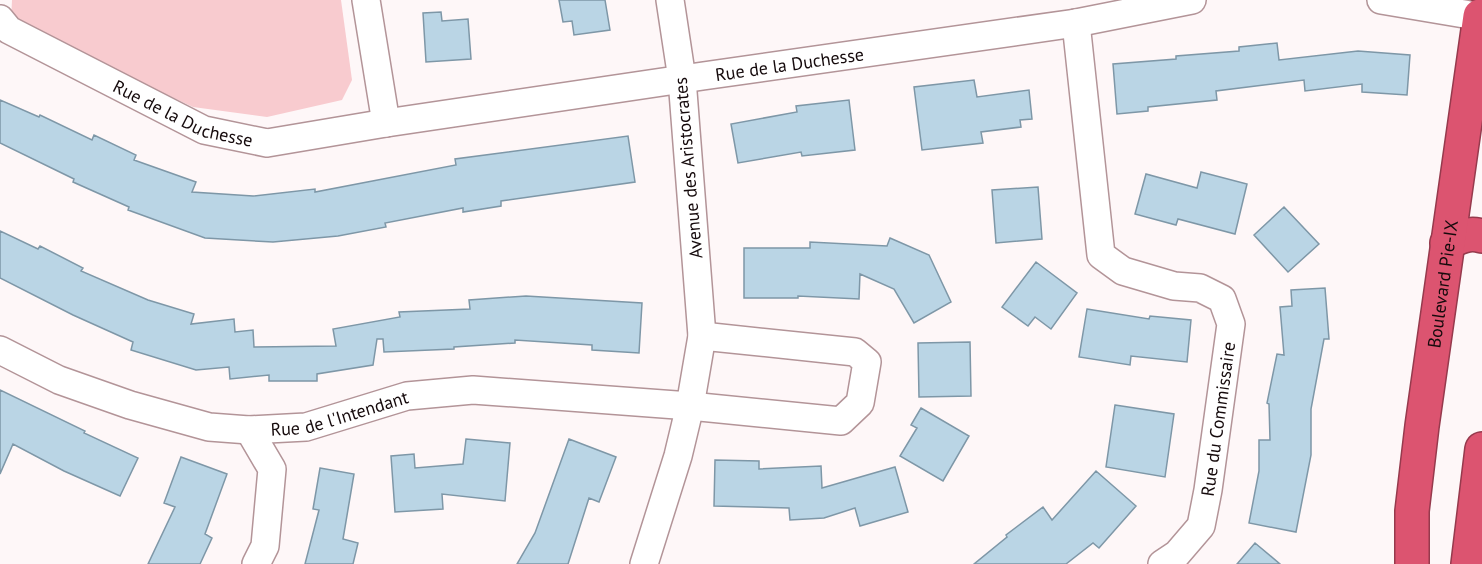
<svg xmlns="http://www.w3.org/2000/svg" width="1482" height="564" font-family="'PT Sans',sans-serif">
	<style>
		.green { fill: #f8cbcf }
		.building { fill: #bad5e5; stroke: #7e97a7; stroke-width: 1.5 }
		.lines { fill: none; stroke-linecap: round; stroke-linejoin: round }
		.minor-casing { stroke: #b39498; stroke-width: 30 }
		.highway-casing { stroke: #963a4d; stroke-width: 36 }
		.minor { stroke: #fff; stroke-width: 27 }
		.highway { stroke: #dc5470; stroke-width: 33 }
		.labels { text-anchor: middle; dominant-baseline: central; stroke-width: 5; stroke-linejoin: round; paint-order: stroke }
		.street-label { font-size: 18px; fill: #150a0c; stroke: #fff }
	</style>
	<rect width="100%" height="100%" fill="#fef7f8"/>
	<path class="green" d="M 12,0 L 341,0 L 352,80 L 342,100 L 267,117 L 193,107 L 11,22 Z"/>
	<path class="building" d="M 559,0 L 605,0 L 610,30 L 574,35 L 572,21 L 563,22 Z
		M 441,12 L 442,21 L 468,19 L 471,59 L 426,62 L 423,13 Z
		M 1277,43 L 1279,60 L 1358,51 L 1410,55 L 1407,95 L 1362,92 L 1362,84 L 1305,91 L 1304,80 L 1216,91 L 1217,100 L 1148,107 L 1148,111 L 1117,114 L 1113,64 L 1176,59 L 1176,56 L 1239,51 L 1239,47 Z
		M 974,80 L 977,97 L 1029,90 L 1032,119 L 1020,120 L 1021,127 L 981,132 L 983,143 L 922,150 L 914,87 Z
		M 0,100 L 39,117 L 40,115 L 92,140 L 94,135 L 136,155 L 134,160 L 196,182 L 192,192 L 253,196 L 315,189 L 315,192 L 456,165 L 455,159 L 628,136 L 635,182 L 501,201 L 501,206 L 463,212 L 463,208 L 385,223 L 386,227 L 338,236 L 273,242 L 205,238 L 128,210 L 129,207 L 73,182 L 74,179 L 0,143 Z
		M 849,100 L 855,150 L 802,156 L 801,152 L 738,163 L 731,124 L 797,112 L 796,106 Z
		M 1201,172 L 1247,184 L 1235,234 L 1178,219 L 1176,225 L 1135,214 L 1146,174 L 1197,188 Z
		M 1038,187 L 1042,239 L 996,243 L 992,190 Z
		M 1284,207 L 1319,244 L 1288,272 L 1254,235 Z
		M 0,231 L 38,249 L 40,246 L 83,268 L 81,271 L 148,300 L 194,314 L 191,324 L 234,319 L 235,332 L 253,330 L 254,347 L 336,346 L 333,329 L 400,317 L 399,312 L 470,309 L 469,300 L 526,296 L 642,303 L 639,353 L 592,350 L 592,345 L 515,340 L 515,343 L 454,347 L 454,349 L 384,352 L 383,339 L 377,339 L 373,365 L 317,374 L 317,381 L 269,381 L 269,375 L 230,379 L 229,367 L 196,370 L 131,350 L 133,342 L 73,315 L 0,278 Z
		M 890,238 L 929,255 L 951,302 L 914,323 L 894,289 L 860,274 L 859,299 L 798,296 L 798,298 L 744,298 L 744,248 L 810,248 L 810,242 L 887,246 Z
		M 1036,262 L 1077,293 L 1051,329 L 1035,317 L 1028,326 L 1002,307 Z
		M 1325,288 L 1329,339 L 1324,339 L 1311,409 L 1311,455 L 1296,532 L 1249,523 L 1259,471 L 1259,440 L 1270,440 L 1269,404 L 1267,403 L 1277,354 L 1284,355 L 1280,307 L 1292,306 L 1291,290 Z
		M 1087,309 L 1149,319 L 1150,316 L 1191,320 L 1187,362 L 1131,356 L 1130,365 L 1079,357 Z
		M 970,342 L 971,396 L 919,397 L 918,343 Z
		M 0,390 L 85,431 L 84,433 L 138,458 L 120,496 L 64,471 L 13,444 L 0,474 Z
		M 1115,405 L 1174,414 L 1165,477 L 1106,467 Z
		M 921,408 L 969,436 L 943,481 L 900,456 L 917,428 L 911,425 Z
		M 466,439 L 510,443 L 505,501 L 442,494 L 443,509 L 395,512 L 391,456 L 414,454 L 415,468 L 463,464 Z
		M 569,439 L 616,457 L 599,502 L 589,498 L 568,564 L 517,564 L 535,533 Z
		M 181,457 L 227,474 L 205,534 L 212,538 L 200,564 L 148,564 L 175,507 L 164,503 Z
		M 715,460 L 759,461 L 759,469 L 821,466 L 822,488 L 895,467 L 908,512 L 860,526 L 855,508 L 824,518 L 790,520 L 789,508 L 714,506 Z
		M 320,468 L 354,474 L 343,539 L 358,543 L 353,564 L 305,564 L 319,510 L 313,509 Z
		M 1096,471 L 1136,506 L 1099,548 L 1093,543 L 1066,564 L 974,564 L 1007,537 L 1006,535 L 1043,507 L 1052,520 Z
		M 1255,543 L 1280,564 L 1237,564 Z"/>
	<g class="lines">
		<g class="minor-casing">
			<g id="minor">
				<path d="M 366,0 L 386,123"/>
				<path d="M 1381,0 L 1482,17"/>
				<path id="s1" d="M 0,19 L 9,30 L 204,130 L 267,143 L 386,123 L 703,76 L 1076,23 L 1192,0"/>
				<path d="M 1076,23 L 1101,255 L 1123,271 L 1174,286 L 1200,288 L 1222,299 L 1231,324 L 1208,490 L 1201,526 L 1177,554 L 1162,564"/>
				<path id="s2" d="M 0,350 L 59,380 L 130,405 L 209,427 L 249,430 L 306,427 L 407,396 L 473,390 L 690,406 L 841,421 L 860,403 L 867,362 L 855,352 L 702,336"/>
				<path d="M 249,430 L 272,469 L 265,546 L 256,564"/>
				<path d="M 644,564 L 678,456 L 690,406 L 702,336 L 682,79 L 670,0"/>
			</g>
		</g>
		<g class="highway-casing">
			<g id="highway">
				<path d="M 1447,243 C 1459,237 1469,232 1482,236"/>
				<path id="s3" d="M 1412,564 L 1412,511 L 1422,426 L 1480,16"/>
				<path d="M 1468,564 L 1482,449"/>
			</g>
		</g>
		<use href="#minor" class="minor"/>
		<use href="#highway" class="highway"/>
	</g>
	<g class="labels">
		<g class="street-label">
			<text stroke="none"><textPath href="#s1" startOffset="826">Rue de la Duchesse</textPath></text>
			<text stroke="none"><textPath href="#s1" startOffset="208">Rue de la Duchesse</textPath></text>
			<text transform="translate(688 168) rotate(-95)">Avenue des Aristocrates</text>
			<text stroke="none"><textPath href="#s3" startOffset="282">Boulevard Pie-IX</textPath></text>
			<text stroke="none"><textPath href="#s2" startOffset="356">Rue de l'Intendant</textPath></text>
			<text transform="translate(1218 419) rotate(-82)">Rue du Commissaire</text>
		</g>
	</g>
</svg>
